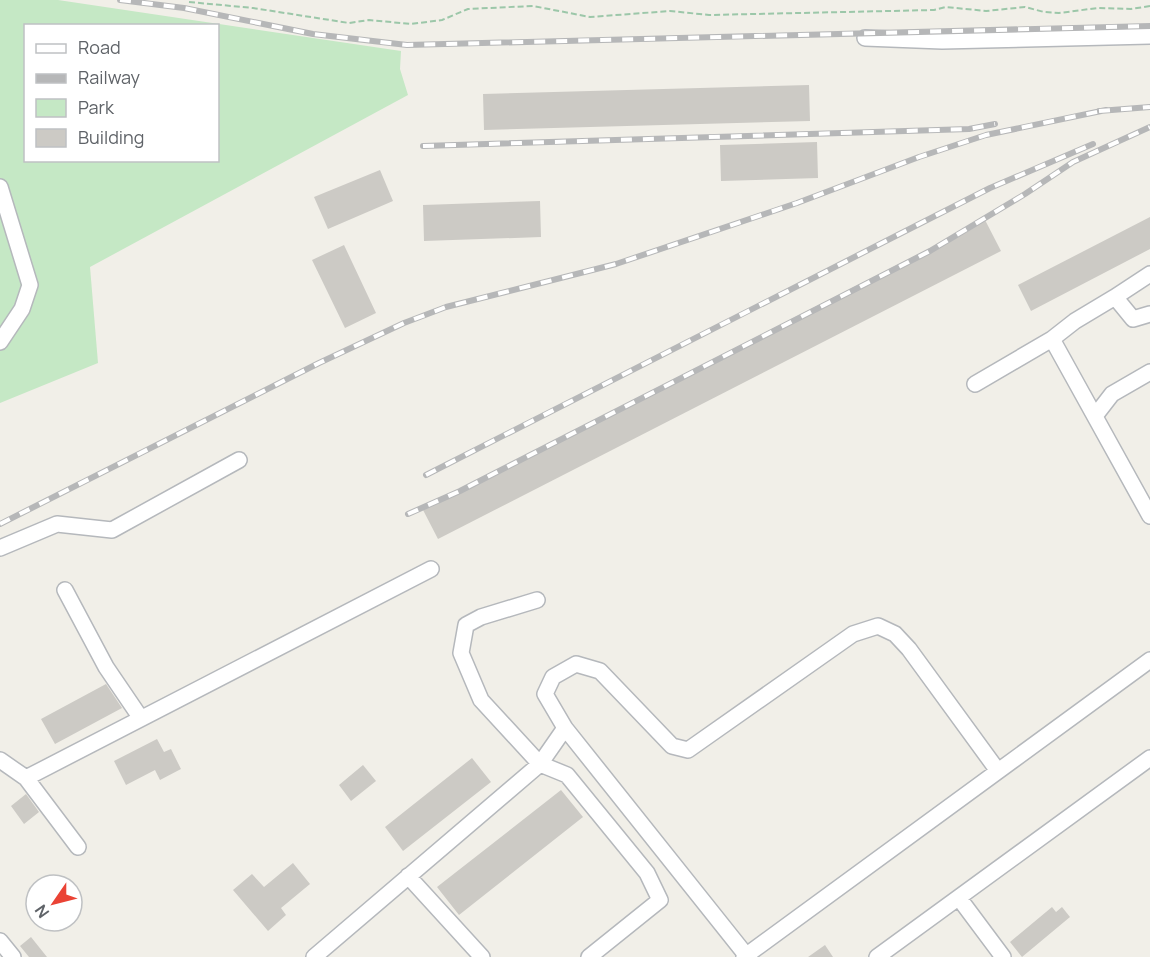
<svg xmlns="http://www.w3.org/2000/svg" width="1150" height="957" font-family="Manrope,sans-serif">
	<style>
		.green { fill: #c5e8c5; fill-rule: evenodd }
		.building { fill: #cccac5 }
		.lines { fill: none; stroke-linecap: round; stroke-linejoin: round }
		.minor-casing { stroke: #b5b8bc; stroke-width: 18 }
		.path { stroke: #9cc7a9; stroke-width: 2; stroke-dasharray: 6 3; stroke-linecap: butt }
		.minor { stroke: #fff; stroke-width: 15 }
		.rail-casing { stroke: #b6b7b8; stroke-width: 6 }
		.rail { stroke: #fff; stroke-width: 4; stroke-dasharray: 11; stroke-linecap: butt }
	</style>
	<rect width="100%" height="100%" fill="#f1efe8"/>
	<path class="green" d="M 0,0 L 58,0 L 401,51 L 400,69 L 408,95 L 90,267 L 98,363 L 0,403 ZM 26,26 L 218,26 L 218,160 L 26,160 Z"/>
	<path class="building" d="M 809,85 L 810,121 L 484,130 L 483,94 Z
		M 817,142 L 818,178 L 721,181 L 720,145 Z
		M 380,170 L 393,201 L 328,229 L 314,197 Z
		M 540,201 L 541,237 L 424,241 L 423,205 Z
		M 1150,217 L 1150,249 L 1031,311 L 1018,285 Z
		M 985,220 L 1001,251 L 438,539 L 422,508 Z
		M 344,245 L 376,313 L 345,328 L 312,260 Z
		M 106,684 L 122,708 L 55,744 L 41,719 Z
		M 157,739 L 164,752 L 171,749 L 181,769 L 160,780 L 155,770 L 126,785 L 114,761 Z
		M 472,758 L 491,782 L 403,851 L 385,827 Z
		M 363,765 L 376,781 L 351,801 L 339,785 Z
		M 561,790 L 583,817 L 459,915 L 437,887 Z
		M 26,794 L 39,812 L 24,824 L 11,806 Z
		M 293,863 L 310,884 L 281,908 L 286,915 L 268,931 L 233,890 L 252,874 L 264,887 Z
		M 1052,907 L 1056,912 L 1062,907 L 1070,917 L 1022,957 L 1010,942 Z
		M 31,937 L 47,957 L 29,957 L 20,946 Z
		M 825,945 L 833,957 L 808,957 Z"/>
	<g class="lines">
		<g class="minor-casing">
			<path id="minor" d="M 865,38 L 942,41 L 1150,36
				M 0,187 L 30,285 L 22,309 L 0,342
				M 1115,297 L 1150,274
				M 1150,314 L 1133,319 L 1115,297 L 1075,321 L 1052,339 L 1150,516
				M 975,384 L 1052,339
				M 1095,416 L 1112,394 L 1150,372
				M 0,548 L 57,524 L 112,530 L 239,460
				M 65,590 L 106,667 L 140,717
				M 537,600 L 481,617 L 466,625 L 461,653 L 481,700 L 540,764 L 567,775 L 647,873 L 660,900 L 589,957
				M 565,728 L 545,694 L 553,677 L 576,664 L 600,671 L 672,746 L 688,750 L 853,634 L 878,626 L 895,634 L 909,649 L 998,771
				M 0,760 L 26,778 L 78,847
				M 26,778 L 431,569
				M 408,876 L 482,957
				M 959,898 L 1003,957
				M 0,941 L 13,957
				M 314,957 L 540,764 L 565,728 L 746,955
				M 744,957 L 1150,660
				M 877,957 L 1150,758"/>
		</g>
		<path class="path" d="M 189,2 L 253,8 L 349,23 L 369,20 L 411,24 L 442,20 L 468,9 L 533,6 L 590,17 L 670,11 L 709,15 L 934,10 L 946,7 L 986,11 L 1025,7 L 1044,12 L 1059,13 L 1098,8 L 1131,9 L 1150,6"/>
		<use href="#minor" class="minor"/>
		<g class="rail-casing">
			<path id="rail" d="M 120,0 L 184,8 L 313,34 L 407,45 L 1150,26
				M 1099,111 L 1150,107
				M 423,146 L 969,129 L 995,124
				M 426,475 L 990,188 L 1093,144
				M 408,514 L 460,491 L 930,251 L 1025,194 L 1073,162 L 1150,127
				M 0,524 L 319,363 L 404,323 L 446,307 L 616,264 L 797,203 L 919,157 L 986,135 L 1106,110"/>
		</g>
		<use href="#rail" class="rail"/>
	</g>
	<rect x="24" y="24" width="195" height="138" fill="#ffffff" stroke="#bfc1c3" stroke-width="1.5"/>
	<rect x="36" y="44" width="30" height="9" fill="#ffffff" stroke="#bfc1c3" stroke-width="1.5"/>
	<text x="78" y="54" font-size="18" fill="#5f6368">Road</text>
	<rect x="36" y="74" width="30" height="9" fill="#b6b7b8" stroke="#bfc1c3" stroke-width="1.5"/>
	<text x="78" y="84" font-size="18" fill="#5f6368">Railway</text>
	<rect x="36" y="99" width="30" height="18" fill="#c5e8c5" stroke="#bfc1c3" stroke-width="1.5"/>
	<text x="78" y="114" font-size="18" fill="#5f6368">Park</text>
	<rect x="36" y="129" width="30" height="18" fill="#cccac5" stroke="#bfc1c3" stroke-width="1.5"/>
	<text x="78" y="144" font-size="18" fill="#5f6368">Building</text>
	<g transform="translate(54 903) rotate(235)"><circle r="28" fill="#ffffff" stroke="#bfc1c3" stroke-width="1.5"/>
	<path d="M0-4.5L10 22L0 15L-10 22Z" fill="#ea4335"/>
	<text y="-9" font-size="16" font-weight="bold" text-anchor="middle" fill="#5f6368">N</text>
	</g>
</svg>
